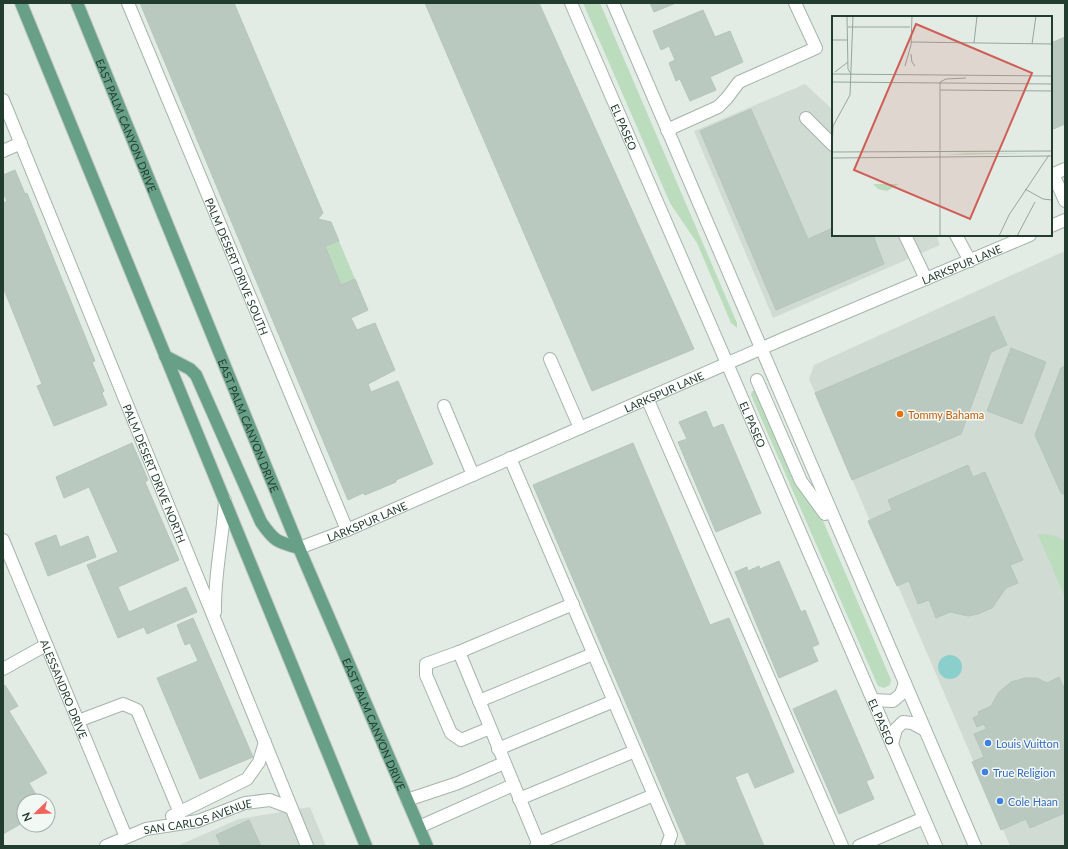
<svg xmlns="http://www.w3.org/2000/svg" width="1068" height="849" font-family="Lato,sans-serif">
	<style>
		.built { fill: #d0dbd4 }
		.green { fill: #bbdcbd }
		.water { fill: #8bcfcc }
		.building { fill: #bac9c0; stroke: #b4c5bb }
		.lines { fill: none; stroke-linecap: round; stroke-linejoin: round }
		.minor-casing { stroke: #a5b4ab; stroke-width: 14 }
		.major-casing { stroke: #c1c8c5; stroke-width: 14 }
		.minor { stroke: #fff; stroke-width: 12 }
		.major { stroke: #67a086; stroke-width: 12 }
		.food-dot { fill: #e8710a; stroke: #f2f8f4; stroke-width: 1.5 }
		.shop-dot { fill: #3f7fe0; stroke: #f2f8f4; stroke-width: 1.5 }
		.labels { text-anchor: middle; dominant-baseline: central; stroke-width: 3; stroke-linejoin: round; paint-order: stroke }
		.street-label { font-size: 11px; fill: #223c30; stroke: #f2f8f4 }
		.food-label { font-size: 11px; fill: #c56008; stroke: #f2f8f4; text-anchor: start }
		.shop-label { font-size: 11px; fill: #366cbe; stroke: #f2f8f4; text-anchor: start }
		.inset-road { fill: none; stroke: #95a69d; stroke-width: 1 }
		.view { fill: #cf5e56; fill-opacity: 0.15; stroke: #cf5e56; stroke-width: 2 }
		.inset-edge { fill: none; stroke: #223c30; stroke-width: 2 }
	</style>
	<rect width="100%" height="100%" fill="#e2ece5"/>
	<path class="built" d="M 805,84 L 833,110 L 833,235 L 936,235 L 940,245 L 773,318 L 694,131 Z
		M 1065,251 L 1065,846 L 1010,846 L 809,379 L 814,365 Z
		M 310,807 L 326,846 L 177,846 L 239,819 Z"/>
	<path class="green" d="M 583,3 L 600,3 L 737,323 L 737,328 L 731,323 L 697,243 L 670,203 Z
		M 339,241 L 355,279 L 341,285 L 325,246 Z
		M 752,391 L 755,391 L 824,523 L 891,680 L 890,685 L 884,688 L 878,686 L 751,395 Z
		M 1045,534 L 1056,536 L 1065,541 L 1065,597 L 1038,535 Z"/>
	<path class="water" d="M938 667a12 12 0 1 1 24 0a12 12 0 1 1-24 0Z"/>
	<path class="building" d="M 140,3 L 234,3 L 323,213 L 318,219 L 331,222 L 339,241 L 325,246 L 341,285 L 355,279 L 368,310 L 351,318 L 357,330 L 375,323 L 395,370 L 368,384 L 371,392 L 398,381 L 433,464 L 396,480 L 396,482 L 365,495 L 363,493 L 348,500 Z
		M 425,3 L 539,3 L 694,349 L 592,391 Z
		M 650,3 L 676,3 L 654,12 Z
		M 703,10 L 715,37 L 730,31 L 743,62 L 710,77 L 716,90 L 690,101 L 680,79 L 676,81 L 669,63 L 675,60 L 669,46 L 661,50 L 653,31 Z
		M 1065,37 L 1065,124 L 1051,130 L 1051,43 Z
		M 751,109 L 808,239 L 833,228 L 833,235 L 873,235 L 884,264 L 776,310 L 700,131 Z
		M 15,170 L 25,194 L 27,193 L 95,361 L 92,362 L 104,391 L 102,393 L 107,405 L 54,426 L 37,386 L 42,384 L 3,287 L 3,203 L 7,201 L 3,193 L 3,175 Z
		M 994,316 L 1007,345 L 991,352 L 961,434 L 852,480 L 815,393 Z
		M 1011,348 L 1046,362 L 1022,424 L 987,411 Z
		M 1065,366 L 1065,495 L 1061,493 L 1035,435 L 1061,368 Z
		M 706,411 L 713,428 L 723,424 L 761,513 L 716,532 L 678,442 L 687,439 L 679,422 Z
		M 132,443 L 148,480 L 145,482 L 179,560 L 118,587 L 129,612 L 186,587 L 197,612 L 147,634 L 144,627 L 118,638 L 87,565 L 118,552 L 89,487 L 64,498 L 56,477 Z
		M 633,443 L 710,625 L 729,618 L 794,772 L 755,788 L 748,772 L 735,777 L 764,846 L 687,846 L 533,485 Z
		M 968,465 L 973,477 L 985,472 L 1023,560 L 1010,565 L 1018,583 L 1006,588 L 992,608 L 978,614 L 968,616 L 950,612 L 936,618 L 929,600 L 918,604 L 909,581 L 897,586 L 868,521 L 892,510 L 888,500 Z
		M 56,535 L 60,547 L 88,536 L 96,557 L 48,576 L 35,543 Z
		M 779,561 L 801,612 L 805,610 L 819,644 L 812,647 L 818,661 L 779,678 L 735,572 L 747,567 L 748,571 L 759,566 L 760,569 Z
		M 193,618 L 253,757 L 200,779 L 157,678 L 198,661 L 190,643 L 185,645 L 177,625 Z
		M 1059,677 L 1065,690 L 1065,813 L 1030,828 L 1026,819 L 1001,830 L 972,762 L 984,757 L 974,734 L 986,729 L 984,724 L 977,727 L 973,718 L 979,715 L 978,712 L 991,706 L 999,692 L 1011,682 L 1025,678 L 1037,678 L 1047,683 Z
		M 5,685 L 18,706 L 9,711 L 47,773 L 29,783 L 40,801 L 24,801 L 24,822 L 3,834 L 3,686 Z
		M 836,690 L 874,778 L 866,781 L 874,799 L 839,814 L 793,709 Z
		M 249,820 L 261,846 L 221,846 L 216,835 Z"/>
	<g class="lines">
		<g class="minor-casing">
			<g id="minor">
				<path id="s1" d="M 128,3 L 347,530"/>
				<path id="s2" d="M 571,3 L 936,846"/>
				<path d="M 613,3 L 975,846"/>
				<path id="s3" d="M 3,100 L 307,846"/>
				<path d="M 806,118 L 833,145"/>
				<path d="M 667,130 L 718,107 L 727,98 L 739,82 L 816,48 L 795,3"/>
				<path d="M 3,151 L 21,143"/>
				<path d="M 1053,174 L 1065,201"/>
				<path d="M 1051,175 L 1065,169"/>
				<path d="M 1051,226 L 1065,220"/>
				<path d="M 905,235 L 926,279"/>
				<path d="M 956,235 L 970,261"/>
				<path d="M 550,359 L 580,428"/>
				<path d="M 757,380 L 801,481 L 825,514"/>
				<path d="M 647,398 L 842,846"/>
				<path d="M 444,406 L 473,475"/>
				<path d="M 510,458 L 671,835 L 667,846"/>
				<path id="s4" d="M 3,540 L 126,837"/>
				<path id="s5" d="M 299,548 L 347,530 L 783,339 L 1030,235"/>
				<path d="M 215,612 C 214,575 223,538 225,500"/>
				<path d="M 459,652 L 573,604"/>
				<path d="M 3,669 L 46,645"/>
				<path d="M 873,700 L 893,701 L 901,694 L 905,683"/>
				<path d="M 479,701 L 593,654"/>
				<path d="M 78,721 L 123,704 L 137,710 L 180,813"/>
				<path d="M 490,728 L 461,740 L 451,733 L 426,675 L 426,664 L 459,652 L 538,843"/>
				<path d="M 892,744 L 896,729 L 903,722 L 912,723 L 925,730"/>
				<path d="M 498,749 L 614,701"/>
				<path d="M 519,799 L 635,751"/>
				<path d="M 407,800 L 458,783 L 504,763"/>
				<path d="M 172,816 L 247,779 L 259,762 L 265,742"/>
				<path d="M 419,827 L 513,785"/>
				<path id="s6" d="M 106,846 L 146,829 L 198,821 L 245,803 L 270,800 L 291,808"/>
				<path d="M 536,846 L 538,843 L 654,795"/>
				<path d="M 859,846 L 924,818"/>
			</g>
		</g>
		<g class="major-casing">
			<g id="major">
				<path d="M 21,3 L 366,846"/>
				<path id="s7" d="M 77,3 L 299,548 L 427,846"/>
				<path d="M 165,356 L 190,369 L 196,375 L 261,522 C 274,541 277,542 299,548"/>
			</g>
		</g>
		<use href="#minor" class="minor"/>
		<use href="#major" class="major"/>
	</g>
	<circle class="food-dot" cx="900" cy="414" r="4"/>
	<g class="shop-dot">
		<circle cx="988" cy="743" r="4"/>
		<circle cx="985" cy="772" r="4"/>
		<circle cx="1000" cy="801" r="4"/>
	</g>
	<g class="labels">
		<g class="street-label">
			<text stroke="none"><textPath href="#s7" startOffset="132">EAST PALM CANYON DRIVE</textPath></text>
			<text stroke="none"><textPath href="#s2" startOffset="135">EL PASEO</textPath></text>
			<text stroke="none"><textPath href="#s5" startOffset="721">LARKSPUR LANE</textPath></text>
			<text stroke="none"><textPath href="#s1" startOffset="285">PALM DESERT DRIVE SOUTH</textPath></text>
			<text stroke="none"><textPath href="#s5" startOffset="397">LARKSPUR LANE</textPath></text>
			<text stroke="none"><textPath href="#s2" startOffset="459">EL PASEO</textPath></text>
			<text stroke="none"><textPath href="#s7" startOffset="456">EAST PALM CANYON DRIVE</textPath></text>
			<text stroke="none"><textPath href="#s3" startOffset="403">PALM DESERT DRIVE NORTH</textPath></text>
			<text stroke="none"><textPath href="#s5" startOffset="73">LARKSPUR LANE</textPath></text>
			<text stroke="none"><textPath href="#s4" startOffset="161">ALESSANDRO DRIVE</textPath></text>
			<text stroke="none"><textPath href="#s2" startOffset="783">EL PASEO</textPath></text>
			<text stroke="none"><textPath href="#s7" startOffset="780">EAST PALM CANYON DRIVE</textPath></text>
			<text stroke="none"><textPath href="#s6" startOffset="97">SAN CARLOS AVENUE</textPath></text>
		</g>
		<g class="food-label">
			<text x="908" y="414">Tommy Bahama</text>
		</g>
		<g class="shop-label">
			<text x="996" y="743">Louis Vuitton</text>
			<text x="993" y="772">True Religion</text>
			<text x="1008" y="801">Cole Haan</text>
		</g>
	</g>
	<g transform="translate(832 16)">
		<rect width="220" height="220" fill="#e2ece5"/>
		<path d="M 134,137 L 211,137 L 113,139 ZM 41,168 L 67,168 L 55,175 L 46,173 Z" fill="#bbdcbd"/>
		<path class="inset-road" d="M 15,0 L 16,53 L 19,58M 16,11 L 78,11M 0,24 L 16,24M 79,26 L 220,28M 142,27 L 145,0M 200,28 L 204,0M 79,38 L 80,46 L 83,50M 73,50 L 79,29 L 80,0M 3,56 L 16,46M 0,58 L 220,60M 0,66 L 220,68M 108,66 L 108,220M 108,66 L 114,63 L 134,62M 108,74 L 220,75M 0,133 L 1,110 L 18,79 L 21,0M 0,136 L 220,135M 0,142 L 220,140M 193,173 L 211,183 L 220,184M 167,220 L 177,199 L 217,139M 185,220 L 203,186"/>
		<path class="view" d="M 84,8 L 200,57 L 138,203 L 22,154 Z"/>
		<rect width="220" height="220" class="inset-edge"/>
	</g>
	<rect width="1068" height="849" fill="none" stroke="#223c30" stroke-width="8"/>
	<g transform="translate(36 813) rotate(247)"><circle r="19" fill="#f2f8f4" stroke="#9fada6"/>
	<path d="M0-3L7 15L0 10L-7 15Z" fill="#ee645d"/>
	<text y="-6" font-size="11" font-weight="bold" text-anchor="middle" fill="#223c30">N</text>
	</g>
</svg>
